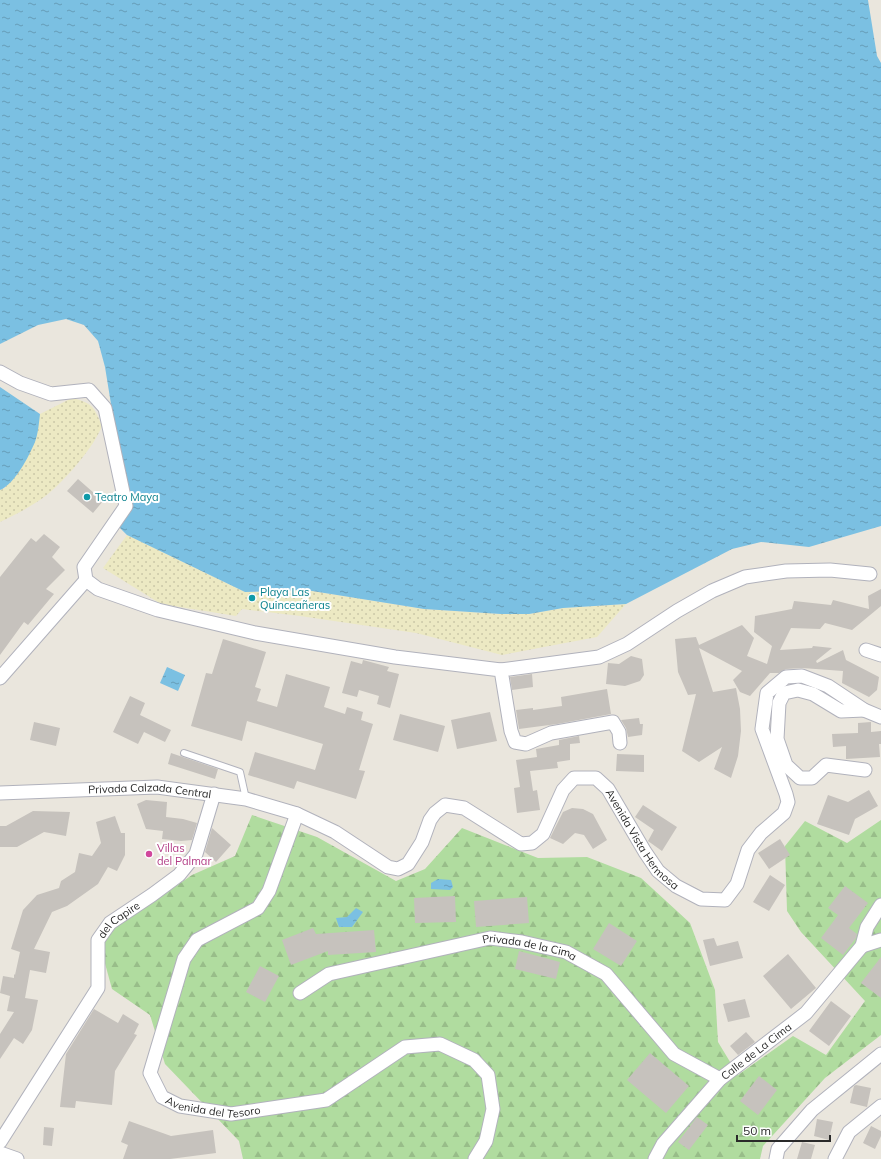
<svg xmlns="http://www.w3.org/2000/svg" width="881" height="1159" font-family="Mulish,sans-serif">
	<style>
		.forest { fill: url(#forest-firs) }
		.sand { fill: url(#sand-dots) }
		.water { fill: url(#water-ripples) }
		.building { fill: #c6c2bd }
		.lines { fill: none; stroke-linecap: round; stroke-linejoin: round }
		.lane-casing { stroke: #b1b2bc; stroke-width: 8 }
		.street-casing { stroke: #b1b2bc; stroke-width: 15 }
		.lane { stroke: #fff; stroke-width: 6 }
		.street { stroke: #fff; stroke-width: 13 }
		.culture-dot { fill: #0f9aa8; stroke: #fff; stroke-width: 1.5 }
		.hotel-dot { fill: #d1479c; stroke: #fff; stroke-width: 1.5 }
		.labels { text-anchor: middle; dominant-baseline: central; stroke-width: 4; stroke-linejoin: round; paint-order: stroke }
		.culture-label { font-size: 11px; fill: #0d838f; stroke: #fff; text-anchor: start }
		.street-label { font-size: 11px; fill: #2a2a2a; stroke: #fff }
		.hotel-label { font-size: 11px; fill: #b23c85; stroke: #fff; text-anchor: start }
	</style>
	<defs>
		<pattern id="forest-firs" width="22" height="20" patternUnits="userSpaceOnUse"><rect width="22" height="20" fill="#b0dc9f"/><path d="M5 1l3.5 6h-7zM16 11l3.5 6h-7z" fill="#98bd89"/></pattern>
		<pattern id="sand-dots" width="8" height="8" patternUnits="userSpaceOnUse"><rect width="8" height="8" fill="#ece9c3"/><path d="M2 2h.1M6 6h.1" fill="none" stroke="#cbc8a8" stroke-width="1.8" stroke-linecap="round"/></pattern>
		<pattern id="water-ripples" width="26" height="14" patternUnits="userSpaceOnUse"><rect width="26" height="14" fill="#7bc0e2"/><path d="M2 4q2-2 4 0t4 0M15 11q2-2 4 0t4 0" fill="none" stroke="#659cb7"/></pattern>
	</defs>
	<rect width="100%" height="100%" fill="#eae6dd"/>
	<path class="forest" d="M 252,815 L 317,837 L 396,881 L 425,869 L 462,828 L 538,858 L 587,857 L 641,878 L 690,923 L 715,990 L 718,1042 L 738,1075 L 793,1036 L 826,1055 L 865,1001 L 801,932 L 787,911 L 785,846 L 805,821 L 847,843 L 881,820 L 881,1035 L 825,1078 L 763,1146 L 760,1159 L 243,1159 L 239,1141 L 165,1064 L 150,1015 L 112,989 L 98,938 L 150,904 L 192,875 L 235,856 Z"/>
	<path class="sand" d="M 72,398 C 92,403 94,406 102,426 C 94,447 66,479 48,494 C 36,504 15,515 0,522 L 0,490 L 5,488 L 35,441 L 40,414 Z
		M 127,535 L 245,592 L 306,590 L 424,609 L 501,614 L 529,614 L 563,608 L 626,604 L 597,637 L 502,655 L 416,633 L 300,616 L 242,609 L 236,616 L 161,604 L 103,568 Z"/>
	<path class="water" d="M 0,0 L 868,0 L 877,56 L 881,63 L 881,526 L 809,547 L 761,542 L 732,549 L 626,604 L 563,608 L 529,614 L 501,614 L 424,609 L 306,590 L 245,592 L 127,535 L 120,528 L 117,441 L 105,367 L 98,341 L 84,325 L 66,319 L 38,325 L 0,344 Z
		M 0,387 L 40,414 C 39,423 38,434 35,442 C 29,456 15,484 0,490 Z
		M 167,667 L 185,675 L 178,691 L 160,683 Z
		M 438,879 L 451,880 L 453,887 L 450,890 L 431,889 L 431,883 Z
		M 356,908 L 363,912 L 352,927 L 339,927 L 336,918 L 347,917 Z"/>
	<path class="building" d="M 78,479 L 103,501 L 93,513 L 67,491 Z
		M 44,534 L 60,547 L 52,557 L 65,570 L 46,589 L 54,594 L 28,625 L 24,622 L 0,655 L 0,577 L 31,538 L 36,542 Z
		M 881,589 L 881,606 L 852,630 L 825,623 L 820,629 L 791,628 L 780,650 L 812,648 L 813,646 L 832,648 L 816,661 L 817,663 L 843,650 L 846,660 L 879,677 L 877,690 L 869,697 L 842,683 L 843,671 L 802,668 L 786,669 L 779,673 L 770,673 L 750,696 L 740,692 L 733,680 L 742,671 L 699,648 L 713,692 L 736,688 L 740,709 L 741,731 L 738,756 L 731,778 L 714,769 L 722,747 L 699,762 L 682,751 L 696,694 L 688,695 L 678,672 L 675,639 L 696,637 L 699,645 L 742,625 L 754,638 L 747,656 L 767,664 L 772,646 L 754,632 L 755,616 L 792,609 L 794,601 L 831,605 L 833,600 L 869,609 L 868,596 Z
		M 223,639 L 266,652 L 255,687 L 261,689 L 257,701 L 277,707 L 286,674 L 330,687 L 324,707 L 345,714 L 347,707 L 363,712 L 361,720 L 373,724 L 359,770 L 365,771 L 356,799 L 297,781 L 294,789 L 248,775 L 255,752 L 315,770 L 323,744 L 247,721 L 242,741 L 191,726 L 206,673 L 212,674 Z
		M 631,656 L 642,659 L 644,675 L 640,681 L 625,686 L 606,684 L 608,663 L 619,664 Z
		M 363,660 L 389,667 L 387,671 L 399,674 L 390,708 L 377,704 L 379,696 L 359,690 L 357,697 L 342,693 L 351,661 L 362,664 Z
		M 532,674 L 533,687 L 512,690 L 510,677 Z
		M 607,689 L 611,714 L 557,724 L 519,729 L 516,710 L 533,708 L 533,710 L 562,706 L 561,697 Z
		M 130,696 L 145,703 L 140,715 L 171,730 L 165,742 L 144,732 L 138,744 L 113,732 Z
		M 490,712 L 497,741 L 457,749 L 451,720 Z
		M 400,714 L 445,726 L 438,752 L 393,740 Z
		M 639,718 L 640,724 L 643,724 L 642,735 L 628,737 L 626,728 L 621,720 Z
		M 34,722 L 60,728 L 56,746 L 30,740 Z
		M 871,722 L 871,732 L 881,731 L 881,744 L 879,744 L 880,757 L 846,759 L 846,746 L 833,747 L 832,734 L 858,733 L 858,723 Z
		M 579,736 L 580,743 L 570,744 L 570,760 L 557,762 L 558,768 L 530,771 L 533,791 L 537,790 L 540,810 L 517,813 L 514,788 L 520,787 L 516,760 L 537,757 L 536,749 L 559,745 L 559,740 Z
		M 171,753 L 218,769 L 215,779 L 168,764 Z
		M 617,754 L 644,755 L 644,772 L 616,771 Z
		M 869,790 L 878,806 L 855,819 L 849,835 L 817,824 L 828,795 L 848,802 Z
		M 146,800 L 167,802 L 166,817 L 183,819 L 197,823 L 192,840 L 181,841 L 162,839 L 163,831 L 146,829 L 137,804 Z
		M 643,805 L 677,827 L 662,851 L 648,841 L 654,830 L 635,817 Z
		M 572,808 L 583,809 L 593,814 L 607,840 L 593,849 L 584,835 L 575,833 L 563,844 L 550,838 L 563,812 Z
		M 33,811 L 70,812 L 66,836 L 44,832 L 17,847 L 0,847 L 0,826 L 6,826 Z
		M 115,816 L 121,833 L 125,833 L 125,855 L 117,871 L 108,867 L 98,884 L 67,906 L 52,912 L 34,949 L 50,952 L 46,973 L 30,970 L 25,998 L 38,1000 L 32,1030 L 23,1044 L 14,1038 L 0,1059 L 0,1034 L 14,1012 L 7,1011 L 10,996 L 0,993 L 3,976 L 14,978 L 14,974 L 15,975 L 20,952 L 11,949 L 23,910 L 37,895 L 59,888 L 61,881 L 75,872 L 79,853 L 92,856 L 101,843 L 96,822 Z
		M 212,828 L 231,845 L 216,862 L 205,852 Z
		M 780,839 L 790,855 L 769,869 L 758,853 Z
		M 770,875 L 785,885 L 769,911 L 753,902 Z
		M 845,886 L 868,903 L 849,928 L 857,934 L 856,938 L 843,955 L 821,938 L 838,915 L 828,908 Z
		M 455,896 L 456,922 L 415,923 L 414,898 Z
		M 527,897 L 529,923 L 476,927 L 474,901 Z
		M 609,923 L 637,941 L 621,966 L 593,949 Z
		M 313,928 L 316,934 L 374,930 L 376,952 L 328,955 L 328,951 L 291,965 L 282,940 Z
		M 714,938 L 717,946 L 738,941 L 743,958 L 710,966 L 703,940 Z
		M 519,951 L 560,962 L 556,979 L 515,969 Z
		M 788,954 L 816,988 L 791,1009 L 763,976 Z
		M 881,957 L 881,998 L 861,983 Z
		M 260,966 L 279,976 L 265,1002 L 246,992 Z
		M 745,999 L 750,1017 L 728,1022 L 723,1004 Z
		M 831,1001 L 851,1016 L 829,1046 L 809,1031 Z
		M 94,1009 L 118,1023 L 123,1014 L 139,1024 L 134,1034 L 137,1035 L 115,1071 L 112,1105 L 76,1101 L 75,1108 L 60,1107 L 66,1054 Z
		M 746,1032 L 755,1042 L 738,1055 L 730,1046 Z
		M 650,1053 L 689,1086 L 666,1113 L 627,1080 Z
		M 759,1076 L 777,1090 L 758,1115 L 740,1101 Z
		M 856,1085 L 871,1088 L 867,1107 L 850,1103 L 854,1086 Z
		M 697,1117 L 708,1125 L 689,1150 L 678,1142 Z
		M 817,1119 L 833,1122 L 829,1140 L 814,1136 Z
		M 129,1121 L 171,1136 L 213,1130 L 216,1153 L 170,1159 L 123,1159 L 128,1145 L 121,1142 Z
		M 871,1126 L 881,1131 L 881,1136 L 875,1149 L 863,1143 Z
		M 44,1127 L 54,1128 L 52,1146 L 43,1145 Z
		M 802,1142 L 815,1145 L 811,1159 L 797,1159 Z"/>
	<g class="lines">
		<g class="lane-casing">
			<path id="lane" d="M 184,753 L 240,772 L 246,799"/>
		</g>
		<g class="street-casing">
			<g id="street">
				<path d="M 0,372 L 20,383 L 51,394 L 89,390 L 105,408 L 126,506 L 84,567 L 86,580 L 98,589 L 158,610 L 255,633 L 395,657 L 501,670 L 511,731 L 515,742 L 526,744 L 551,733 L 613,722 L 619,732 L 620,743"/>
				<path d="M 866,650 L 881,655"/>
				<path d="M 501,670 L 599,657 L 627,644 L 677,611 L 712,591 L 745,577 L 786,571 L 830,570 L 870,574"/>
				<path d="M 0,678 L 86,580"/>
				<path d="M 864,710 L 841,711 L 813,694 L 798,690 L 784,693 L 779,703 L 777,739 L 786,765 L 800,778 L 812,778 L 826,765 L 865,770"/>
				<path id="s1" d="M 0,793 L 157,787 L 246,799 L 297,814 L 335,832 L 388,867 L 398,869 L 408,864 L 422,842 L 430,820 L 435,813 L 445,805 L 464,808 L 521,844 L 532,843 L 543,834 L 563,790 L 574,778 L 596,778 L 608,789 L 645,852 L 658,871 L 676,886 L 701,899 L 725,900 L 737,884 L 748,850 L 761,833 L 784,813 L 788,802 L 786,794 L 762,729 L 767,693 L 786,677 L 802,676 L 828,686 L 864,710 L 881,717"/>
				<path id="s2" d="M 297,814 L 269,891 L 258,908 L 197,940 L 184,959 L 150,1073 L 162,1097 L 180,1106 L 231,1114 L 326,1100 L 405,1047 L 440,1044 L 474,1060 L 488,1075 L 493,1109 L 486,1141 L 475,1159"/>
				<path d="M 862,946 L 881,940"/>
				<path id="s3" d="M 300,993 L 329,974 L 490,938 L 522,942 L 566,952 L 606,974 L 674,1054 L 720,1079"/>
				<path id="s4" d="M 0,1142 L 98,988 L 98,940 L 110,923 L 152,895 L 179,875 L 196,854 L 214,794"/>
				<path d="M 0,1153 L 17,1159"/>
				<path id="s5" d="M 655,1159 L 663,1144 L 720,1079 L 806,1013 L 862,946 L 867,927 L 881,905"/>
				<path d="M 776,1159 L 778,1149 L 812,1110 L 881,1054"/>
				<path d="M 835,1159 L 849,1132 L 881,1106"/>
			</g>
		</g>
		<use href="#lane" class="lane"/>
		<use href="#street" class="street"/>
	</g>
	<g class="culture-dot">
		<circle cx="87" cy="497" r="4"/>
		<circle cx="252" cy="598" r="4"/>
	</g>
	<circle class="hotel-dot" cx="149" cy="854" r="4"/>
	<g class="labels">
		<g class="culture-label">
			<text x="95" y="497">Teatro Maya</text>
			<text x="260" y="592">Playa Las<tspan x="260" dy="13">Quinceañeras</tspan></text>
		</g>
		<g class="street-label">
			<text stroke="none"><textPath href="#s1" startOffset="150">Privada Calzada Central</textPath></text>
			<text stroke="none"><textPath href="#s1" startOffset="774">Avenida Vista Hermosa</textPath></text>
			<text stroke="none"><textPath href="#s4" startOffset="260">del Capire</textPath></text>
			<text stroke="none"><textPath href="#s3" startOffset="240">Privada de la Cima</textPath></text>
			<text stroke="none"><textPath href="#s5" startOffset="149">Calle de La Cima</textPath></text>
			<text stroke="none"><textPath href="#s2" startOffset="393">Avenida del Tesoro</textPath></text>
		</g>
		<g class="hotel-label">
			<text x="157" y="848">Villas<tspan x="157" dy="13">del Palmar</tspan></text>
		</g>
	</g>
	<path d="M737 1135v6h93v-6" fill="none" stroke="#2a2a2a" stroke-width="2"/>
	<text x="743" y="1135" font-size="12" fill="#2a2a2a" stroke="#ffffff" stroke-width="3" paint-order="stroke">50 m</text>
</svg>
